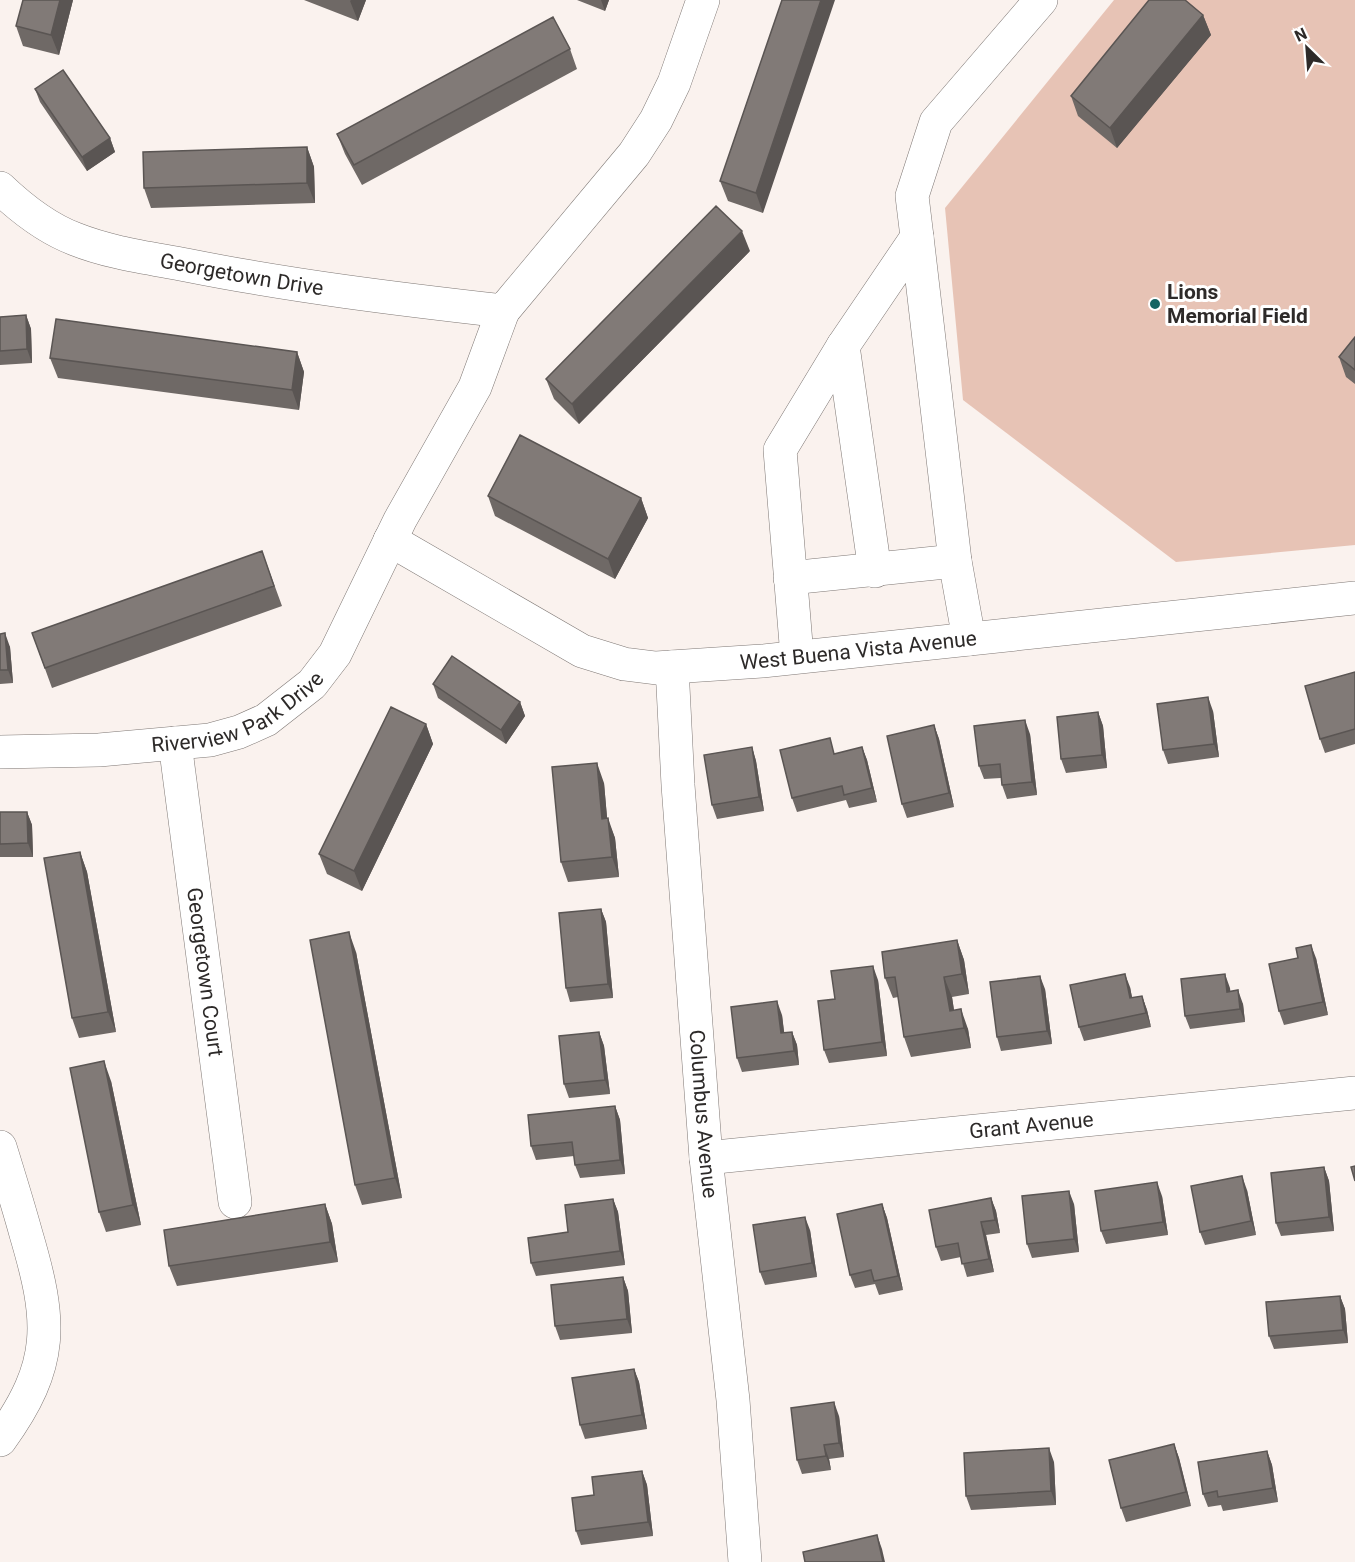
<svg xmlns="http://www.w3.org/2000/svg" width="1355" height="1562" font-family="Roboto,sans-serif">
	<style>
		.grass { fill: #e7c3b5 }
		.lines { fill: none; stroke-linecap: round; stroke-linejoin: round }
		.minor-casing { stroke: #7f7875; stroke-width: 34 }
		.minor { stroke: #fff; stroke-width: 33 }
		.wall { fill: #6f6966 }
		.shaded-wall { fill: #5a5553 }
		.building { fill: #817a77; stroke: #5a5553; stroke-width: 1.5 }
		.poi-dot { fill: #156463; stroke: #fff; stroke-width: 2 }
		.labels { text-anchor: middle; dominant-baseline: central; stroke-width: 6; stroke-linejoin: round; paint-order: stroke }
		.street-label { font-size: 21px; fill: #2d2a29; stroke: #fff }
		.poi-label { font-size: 21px; font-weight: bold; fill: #2d2a29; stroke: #fff; text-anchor: start }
	</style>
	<rect width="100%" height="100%" fill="#faf2ee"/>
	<path class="grass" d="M 1114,0 L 1355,0 L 1355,545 L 1176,562 L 963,400 L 945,208 Z"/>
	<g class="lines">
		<g class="minor-casing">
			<g id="minor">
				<path id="s1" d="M 0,188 C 22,209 46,228 75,239 C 110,253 149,258 186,265 C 291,286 397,299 503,311 L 634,154 L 656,120 L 674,83 L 703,0"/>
				<path d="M 917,237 L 912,196 L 936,122 L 1041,0"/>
				<path d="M 843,346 L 917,237 L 955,561 L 969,639"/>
				<path id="s2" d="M 390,540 L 582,651 L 624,664 L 656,668 L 762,661 L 1355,598"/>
				<path d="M 790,578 L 955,561"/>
				<path d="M 797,656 L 780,450 L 843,346 L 875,571"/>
				<path id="s3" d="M 672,667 L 678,785 L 706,1158 L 733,1400 L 745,1562"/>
				<path id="s4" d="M 175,743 L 235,1202"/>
				<path id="s5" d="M 0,752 L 99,750 L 210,740 L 239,732 L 266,720 L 312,684 L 335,654 L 400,520 L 475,387 L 503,311"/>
				<path d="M 0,1147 C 9,1176 18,1205 26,1234 C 52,1322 55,1364 0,1440"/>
				<path id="s6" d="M 706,1158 L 1355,1093"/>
			</g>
		</g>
		<use href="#minor" class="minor"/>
	</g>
	<path class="wall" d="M 73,0 L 59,55 L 23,46 L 16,26 Z
		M 304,0 L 366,0 L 358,21 Z
		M 577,0 L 609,0 L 605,11 Z
		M 782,0 L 763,213 L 728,201 L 720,181 Z
		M 1203,15 L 1211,35 L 1117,148 L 1078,116 L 1071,96 Z
		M 570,49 L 577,69 L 362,185 L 345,154 L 337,134 Z
		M 35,89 L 110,138 L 115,152 L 87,171 L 40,102 Z
		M 307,147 L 314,167 L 315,203 L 151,208 L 144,188 Z
		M 750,251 L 579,424 L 554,399 L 546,379 Z
		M 26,315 L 31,329 L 32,363 L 0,365 L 0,317 Z
		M 1355,337 L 1355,384 L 1346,377 L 1339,357 Z
		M 297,352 L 304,372 L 299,410 L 58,378 L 50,358 Z
		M 488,496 L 641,498 L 648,518 L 615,579 L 495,516 Z
		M 262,551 L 282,606 L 52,688 L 32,633 Z
		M 0,634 L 10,647 L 13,683 L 0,684 Z
		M 1355,672 L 1355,744 L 1325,753 L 1320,739 Z
		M 433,684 L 520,702 L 525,716 L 506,744 L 438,698 Z
		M 1213,711 L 1219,757 L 1168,764 L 1163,750 Z
		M 1098,712 L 1103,726 L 1107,768 L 1066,773 L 1061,759 Z
		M 426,724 L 433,744 L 362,891 L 327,874 L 319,854 Z
		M 934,725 L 939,739 L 954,807 L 907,818 L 902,804 Z
		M 1030,734 L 1037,795 L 1007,799 L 1002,785 L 1001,778 L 984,779 L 979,766 Z
		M 752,747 L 756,761 L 764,811 L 717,819 L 712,805 Z
		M 862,747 L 867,760 L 877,802 L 849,808 L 846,800 L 797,812 L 792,798 L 836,754 Z
		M 604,783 L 607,818 L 615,838 L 619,877 L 568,882 L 561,862 Z
		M 0,812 L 27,812 L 32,825 L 33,857 L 0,857 Z
		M 80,852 L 87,872 L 116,1032 L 79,1038 L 72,1018 Z
		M 601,909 L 606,922 L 613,998 L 570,1002 L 566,988 Z
		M 957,940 L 964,960 L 969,994 L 952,997 L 954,1010 L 968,1029 L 971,1048 L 911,1057 L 904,1037 L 898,997 L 893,998 L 885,978 Z
		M 356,952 L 402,1198 L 362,1205 L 355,1185 Z
		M 1316,958 L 1328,1015 L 1284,1025 L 1279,1011 Z
		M 878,980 L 887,1056 L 829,1063 L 824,1050 L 835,999 Z
		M 1130,987 L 1132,998 L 1142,996 L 1147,1010 L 1151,1027 L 1084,1041 L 1079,1027 Z
		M 1230,988 L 1230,991 L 1243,1004 L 1245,1022 L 1190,1029 L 1185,1016 Z
		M 1045,989 L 1052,1044 L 1001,1051 L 997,1037 Z
		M 782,1015 L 784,1033 L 792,1032 L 797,1045 L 799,1065 L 742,1072 L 737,1058 Z
		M 599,1032 L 604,1046 L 610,1094 L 569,1098 L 564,1084 Z
		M 111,1081 L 141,1225 L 106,1232 L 99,1212 Z
		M 615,1106 L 620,1120 L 625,1174 L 580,1178 L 575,1165 L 574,1156 L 536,1160 L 531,1146 Z
		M 1324,1167 L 1329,1181 L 1334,1231 L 1281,1236 L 1276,1223 Z
		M 1247,1190 L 1256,1235 L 1205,1245 L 1200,1232 Z
		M 1162,1196 L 1168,1235 L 1106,1244 L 1101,1231 Z
		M 991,1198 L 996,1211 L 1000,1233 L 986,1235 L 994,1272 L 967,1277 L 961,1257 L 941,1261 L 936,1247 Z
		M 613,1199 L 618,1212 L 625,1265 L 536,1276 L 531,1263 L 568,1232 Z
		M 325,1204 L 332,1224 L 338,1262 L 177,1286 L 169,1266 Z
		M 882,1204 L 887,1218 L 903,1290 L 879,1295 L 875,1284 L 855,1288 L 850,1275 Z
		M 1074,1204 L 1079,1252 L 1032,1258 L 1027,1244 Z
		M 810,1230 L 817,1277 L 765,1285 L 760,1272 Z
		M 623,1277 L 628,1291 L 632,1333 L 560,1340 L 555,1326 Z
		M 1340,1296 L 1345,1309 L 1348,1343 L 1274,1349 L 1269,1336 Z
		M 634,1369 L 639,1382 L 647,1429 L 585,1439 L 580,1425 Z
		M 839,1416 L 844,1457 L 829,1459 L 831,1470 L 802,1474 L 797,1460 Z
		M 1174,1444 L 1179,1458 L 1191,1506 L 1126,1522 L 1121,1508 Z
		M 1267,1451 L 1272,1465 L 1278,1502 L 1223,1511 L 1221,1505 L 1208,1507 L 1203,1494 Z
		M 1054,1462 L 1056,1505 L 971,1510 L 966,1496 Z
		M 642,1471 L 647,1485 L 653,1536 L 581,1545 L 576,1531 L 594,1495 Z"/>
	<path class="shaded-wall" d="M 60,0 L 73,0 L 59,55 L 51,35 Z
		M 351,0 L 366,0 L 358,21 L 350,1 Z
		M 601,0 L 609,0 L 605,11 Z
		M 821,0 L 835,0 L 763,213 L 756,193 Z
		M 1203,15 L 1211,35 L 1117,148 L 1110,128 Z
		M 110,138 L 115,152 L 87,171 L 82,157 Z
		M 307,147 L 314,167 L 315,203 L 307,183 Z
		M 742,231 L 750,251 L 579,424 L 572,404 Z
		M 26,315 L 31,329 L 32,363 L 27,349 Z
		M 297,352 L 304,372 L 299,410 L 292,390 Z
		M 641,498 L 648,518 L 615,579 L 608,559 Z
		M 5,633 L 10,647 L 13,683 L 8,670 Z
		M 1208,697 L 1213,711 L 1219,757 L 1214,744 Z
		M 520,702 L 525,716 L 506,744 L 501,730 Z
		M 1098,712 L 1103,726 L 1107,768 L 1102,755 Z
		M 1025,720 L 1030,734 L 1037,795 L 1032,782 Z
		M 426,724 L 433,744 L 362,891 L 354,871 Z
		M 934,725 L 939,739 L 954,807 L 949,793 Z
		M 752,747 L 756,761 L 764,811 L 759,797 Z
		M 862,747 L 867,760 L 877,802 L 872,788 Z
		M 597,763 L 604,783 L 609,839 L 602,819 Z
		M 27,812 L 32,825 L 33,857 L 28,843 Z
		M 608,818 L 615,838 L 619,877 L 612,857 Z
		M 80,852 L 87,872 L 116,1032 L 108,1012 Z
		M 601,909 L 606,922 L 613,998 L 608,984 Z
		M 349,932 L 356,952 L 402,1198 L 395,1178 Z
		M 957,940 L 964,960 L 969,994 L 962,974 Z
		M 1311,945 L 1316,958 L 1328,1015 L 1323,1002 Z
		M 873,966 L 878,980 L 887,1056 L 882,1042 Z
		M 1125,974 L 1130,987 L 1135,1012 L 1130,998 Z
		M 1225,974 L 1230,988 L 1232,1005 L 1227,992 Z
		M 1040,976 L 1045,989 L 1052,1044 L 1047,1031 Z
		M 944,977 L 952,997 L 957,1031 L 950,1011 Z
		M 1238,990 L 1243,1004 L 1245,1022 L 1240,1009 Z
		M 1142,996 L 1147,1010 L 1151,1027 L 1146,1013 Z
		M 777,1001 L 782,1015 L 786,1047 L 781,1033 Z
		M 961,1009 L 968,1029 L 971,1048 L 964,1028 Z
		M 599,1032 L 604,1046 L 610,1094 L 605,1080 Z
		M 792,1032 L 797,1045 L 799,1065 L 794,1051 Z
		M 104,1061 L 111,1081 L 141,1225 L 133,1205 Z
		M 615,1106 L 620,1120 L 625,1174 L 620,1160 Z
		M 1324,1167 L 1329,1181 L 1334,1231 L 1329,1217 Z
		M 1242,1176 L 1247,1190 L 1256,1235 L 1251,1221 Z
		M 1157,1182 L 1162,1196 L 1168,1235 L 1163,1222 Z
		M 1069,1191 L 1074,1204 L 1079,1252 L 1074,1239 Z
		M 991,1198 L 996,1211 L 1000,1233 L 995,1220 Z
		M 613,1199 L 618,1212 L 625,1265 L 620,1251 Z
		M 325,1204 L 332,1224 L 338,1262 L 330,1242 Z
		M 882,1204 L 887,1218 L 903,1290 L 898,1276 Z
		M 805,1217 L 810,1230 L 817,1277 L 812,1263 Z
		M 981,1222 L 986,1235 L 994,1272 L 989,1259 Z
		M 623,1277 L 628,1291 L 632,1333 L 627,1319 Z
		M 1340,1296 L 1345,1309 L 1348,1343 L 1343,1330 Z
		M 634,1369 L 639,1382 L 647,1429 L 642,1415 Z
		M 834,1402 L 839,1416 L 844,1457 L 839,1443 Z
		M 1174,1444 L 1179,1458 L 1191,1506 L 1186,1492 Z
		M 824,1445 L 829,1459 L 831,1470 L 826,1456 Z
		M 1049,1448 L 1054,1462 L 1056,1505 L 1051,1491 Z
		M 1267,1451 L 1272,1465 L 1278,1502 L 1273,1488 Z
		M 642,1471 L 647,1485 L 653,1536 L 648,1522 Z
		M 877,1535 L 882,1549 L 885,1562 L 883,1562 Z"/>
	<path class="building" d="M 23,0 L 60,0 L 51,35 L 16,26 Z
		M 782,0 L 821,0 L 756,193 L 720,181 Z
		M 1149,0 L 1185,0 L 1203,15 L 1110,128 L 1071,96 Z
		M 553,17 L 570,49 L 354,165 L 337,134 Z
		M 63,70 L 110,138 L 82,157 L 35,89 Z
		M 307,147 L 307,183 L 144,188 L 143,152 Z
		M 716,206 L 742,231 L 572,404 L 546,379 Z
		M 26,315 L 27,349 L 0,351 L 0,317 Z
		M 56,319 L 297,352 L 292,390 L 50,358 Z
		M 1355,337 L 1355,370 L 1339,357 Z
		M 520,435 L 641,498 L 608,559 L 488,496 Z
		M 262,551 L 274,586 L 45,668 L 32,633 Z
		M 5,633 L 8,670 L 0,670 L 0,634 Z
		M 452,656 L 520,702 L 501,730 L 433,684 Z
		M 1355,672 L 1355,729 L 1320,739 L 1305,686 Z
		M 1208,697 L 1214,744 L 1163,750 L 1157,704 Z
		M 391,707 L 426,724 L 354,871 L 319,854 Z
		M 1098,712 L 1102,755 L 1061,759 L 1057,717 Z
		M 1025,720 L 1032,782 L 1002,785 L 1000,764 L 979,766 L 974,726 Z
		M 934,725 L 949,793 L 902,804 L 887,736 Z
		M 830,738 L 834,754 L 862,747 L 872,788 L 844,795 L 842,786 L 792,798 L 780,750 Z
		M 752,747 L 759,797 L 712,805 L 704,755 Z
		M 597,763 L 602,819 L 608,818 L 612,857 L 561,862 L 552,767 Z
		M 0,812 L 27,812 L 28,843 L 0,844 Z
		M 80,852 L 108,1012 L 72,1018 L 44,858 Z
		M 601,909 L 608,984 L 566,988 L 559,913 Z
		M 349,932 L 395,1178 L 355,1185 L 310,940 Z
		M 957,940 L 962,974 L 944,977 L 950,1011 L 961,1009 L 964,1028 L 904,1037 L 895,977 L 885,978 L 882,952 Z
		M 1311,945 L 1323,1002 L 1279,1011 L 1269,964 L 1298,958 L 1296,948 Z
		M 873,966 L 882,1042 L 824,1050 L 818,1001 L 835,999 L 831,971 Z
		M 1125,974 L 1130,998 L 1142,996 L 1146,1013 L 1079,1027 L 1070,985 Z
		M 1225,974 L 1227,992 L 1238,990 L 1240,1009 L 1185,1016 L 1181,979 Z
		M 1040,976 L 1047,1031 L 997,1037 L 990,982 Z
		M 777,1001 L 781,1033 L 792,1032 L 794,1051 L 737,1058 L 731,1007 Z
		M 599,1032 L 605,1080 L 564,1084 L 559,1036 Z
		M 104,1061 L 133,1205 L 99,1212 L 70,1068 Z
		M 615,1106 L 620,1160 L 575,1165 L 572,1142 L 531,1146 L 528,1115 Z
		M 1355,1166 L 1355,1181 L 1351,1167 Z
		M 1324,1167 L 1329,1217 L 1276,1223 L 1271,1173 Z
		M 1242,1176 L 1251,1221 L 1200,1232 L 1191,1186 Z
		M 1157,1182 L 1163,1222 L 1101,1231 L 1095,1191 Z
		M 1069,1191 L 1074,1239 L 1027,1244 L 1022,1196 Z
		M 991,1198 L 995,1220 L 981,1222 L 989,1259 L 962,1264 L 958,1243 L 936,1247 L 929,1210 Z
		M 613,1199 L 620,1251 L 531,1263 L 528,1238 L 568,1232 L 565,1205 Z
		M 325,1204 L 330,1242 L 169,1266 L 164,1230 Z
		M 882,1204 L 898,1276 L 874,1281 L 871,1270 L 850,1275 L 837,1214 Z
		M 805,1217 L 812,1263 L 760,1272 L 753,1225 Z
		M 623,1277 L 627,1319 L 555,1326 L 551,1285 Z
		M 1340,1296 L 1343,1330 L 1269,1336 L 1266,1302 Z
		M 634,1369 L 642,1415 L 580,1425 L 572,1378 Z
		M 834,1402 L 839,1443 L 824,1445 L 826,1456 L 797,1460 L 791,1408 Z
		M 1174,1444 L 1186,1492 L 1121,1508 L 1109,1460 Z
		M 1049,1448 L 1051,1491 L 966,1496 L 964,1453 Z
		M 1267,1451 L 1273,1488 L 1218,1497 L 1217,1491 L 1203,1494 L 1198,1462 Z
		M 642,1471 L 648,1522 L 576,1531 L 572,1498 L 594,1495 L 592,1477 Z
		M 877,1535 L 883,1562 L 805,1562 L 803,1552 Z"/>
	<circle class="poi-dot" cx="1155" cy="304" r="6"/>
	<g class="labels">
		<g class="street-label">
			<text stroke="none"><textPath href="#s1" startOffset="262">Georgetown Drive</textPath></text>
			<text stroke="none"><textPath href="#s2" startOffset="501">West Buena Vista Avenue</textPath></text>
			<text stroke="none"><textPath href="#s5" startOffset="246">Riverview Park Drive</textPath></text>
			<text stroke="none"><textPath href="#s4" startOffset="231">Georgetown Court</textPath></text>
			<text stroke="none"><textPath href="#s3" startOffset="448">Columbus Avenue</textPath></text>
			<text stroke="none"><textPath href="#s6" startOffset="327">Grant Avenue</textPath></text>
		</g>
		<g class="poi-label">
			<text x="1167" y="292">Lions<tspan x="1167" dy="24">Memorial Field</tspan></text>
		</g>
	</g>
	<g transform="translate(1307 48) rotate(335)" stroke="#ffffff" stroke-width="4.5" paint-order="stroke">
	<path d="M0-4.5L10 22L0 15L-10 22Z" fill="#2d2a29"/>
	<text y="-9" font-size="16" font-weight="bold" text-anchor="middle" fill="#2d2a29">N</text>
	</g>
</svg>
